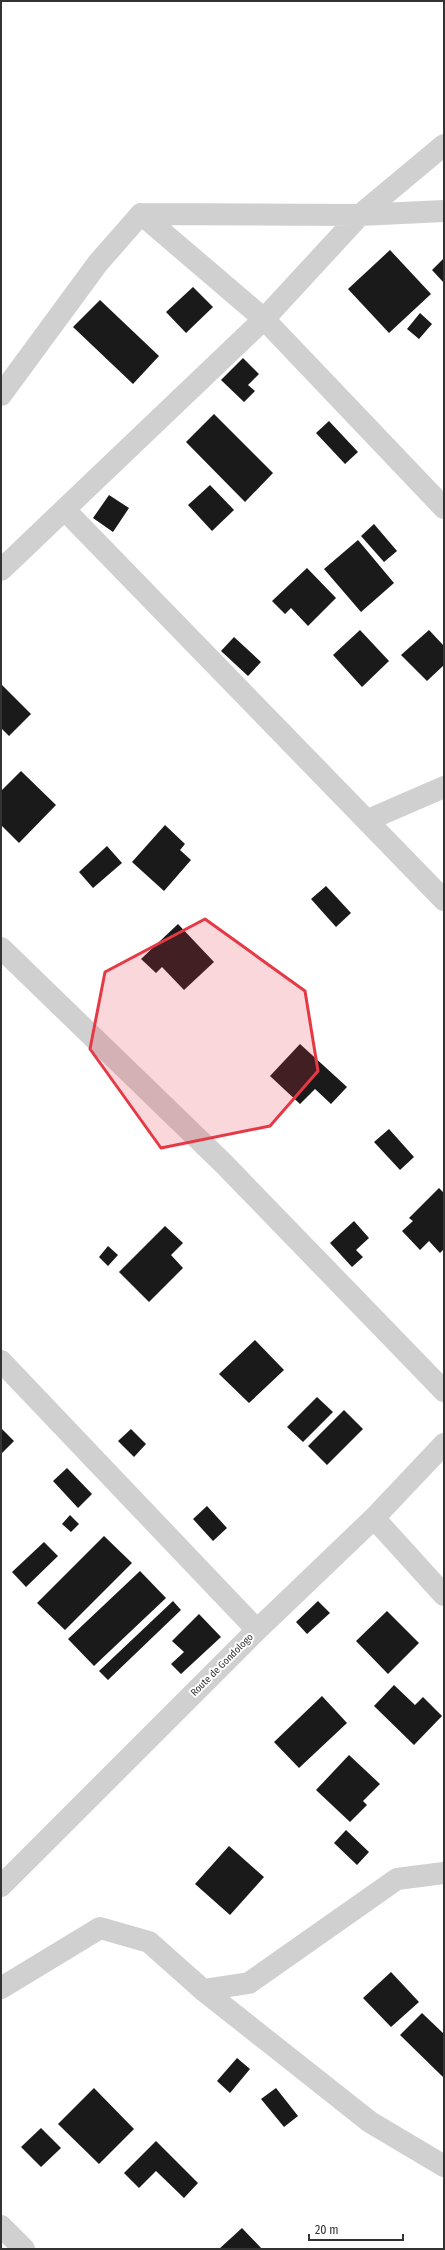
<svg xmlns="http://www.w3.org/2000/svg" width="445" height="2250" font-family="'Fira Sans Condensed',sans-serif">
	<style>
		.building { fill: #1a1a1a }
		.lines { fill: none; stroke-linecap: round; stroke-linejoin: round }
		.minor { stroke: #d0d0d0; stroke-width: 22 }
		.marked { fill: #e63946; fill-opacity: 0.2; stroke: #e63946; stroke-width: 3; stroke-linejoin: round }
		.labels { text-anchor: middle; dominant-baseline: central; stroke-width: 4; stroke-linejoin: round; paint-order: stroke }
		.street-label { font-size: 10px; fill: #333; stroke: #fff }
	</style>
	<rect width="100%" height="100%" fill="#fff"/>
	<path class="building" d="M 390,250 L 431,294 L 389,333 L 348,289 Z
		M 444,258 L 444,283 L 432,270 Z
		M 193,287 L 213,307 L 186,333 L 166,312 Z
		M 100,300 L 159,356 L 133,384 L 73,327 Z
		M 420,313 L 432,324 L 419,339 L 407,329 Z
		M 243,358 L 259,374 L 248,385 L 255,391 L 244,402 L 221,380 Z
		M 214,414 L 273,473 L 245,502 L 186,442 Z
		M 329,421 L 358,452 L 345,464 L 316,433 Z
		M 210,485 L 234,510 L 212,531 L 188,505 Z
		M 109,495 L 129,508 L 113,532 L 93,518 Z
		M 374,524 L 397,551 L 384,562 L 361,536 Z
		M 358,540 L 394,583 L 361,612 L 324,569 Z
		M 307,568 L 336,598 L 308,626 L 291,608 L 285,614 L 272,601 Z
		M 360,630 L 389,661 L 362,687 L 333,655 Z
		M 429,630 L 444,646 L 444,665 L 427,681 L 401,655 Z
		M 234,637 L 261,662 L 248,676 L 221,651 Z
		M 1,684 L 31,714 L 9,736 L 1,728 Z
		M 21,771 L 56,805 L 19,843 L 1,825 L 1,791 Z
		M 165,825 L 185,844 L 180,850 L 191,860 L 164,891 L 132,862 Z
		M 107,846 L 122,863 L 93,888 L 79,872 Z
		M 326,886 L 351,913 L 336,927 L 311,899 Z
		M 178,924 L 214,962 L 184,990 L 162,967 L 156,973 L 141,959 Z
		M 300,1044 L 347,1087 L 331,1104 L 315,1089 L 300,1104 L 270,1076 Z
		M 389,1129 L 414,1157 L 400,1170 L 374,1142 Z
		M 439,1188 L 444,1193 L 444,1249 L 440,1253 L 429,1241 L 420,1250 L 402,1231 L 413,1221 L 409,1218 Z
		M 354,1221 L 369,1238 L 356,1250 L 363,1257 L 352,1267 L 330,1243 Z
		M 165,1226 L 183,1243 L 171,1255 L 183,1268 L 149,1302 L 119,1272 Z
		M 108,1246 L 118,1255 L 108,1266 L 99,1257 Z
		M 255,1340 L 284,1370 L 249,1403 L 219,1374 Z
		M 317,1397 L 333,1412 L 303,1442 L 287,1427 Z
		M 344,1410 L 363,1429 L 327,1465 L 308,1446 Z
		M 1,1428 L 14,1441 L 1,1454 Z
		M 131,1429 L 146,1444 L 134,1457 L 118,1441 Z
		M 67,1468 L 92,1494 L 78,1508 L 53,1481 Z
		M 207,1506 L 227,1528 L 213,1541 L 193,1519 Z
		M 70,1515 L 79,1524 L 71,1532 L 62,1524 Z
		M 104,1536 L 132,1563 L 65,1630 L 37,1603 Z
		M 44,1542 L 58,1556 L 26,1587 L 12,1572 Z
		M 140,1571 L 166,1598 L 94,1666 L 68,1639 Z
		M 173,1601 L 181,1610 L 108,1680 L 99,1671 Z
		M 318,1601 L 330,1613 L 307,1634 L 296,1622 Z
		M 387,1611 L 419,1643 L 388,1674 L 356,1641 Z
		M 199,1614 L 221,1637 L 181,1674 L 171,1664 L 184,1652 L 172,1641 Z
		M 394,1685 L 415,1705 L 423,1697 L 442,1716 L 414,1745 L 374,1706 Z
		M 322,1696 L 347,1723 L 299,1768 L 274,1742 Z
		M 349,1755 L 380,1784 L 363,1801 L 367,1805 L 350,1822 L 316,1790 Z
		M 346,1830 L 369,1852 L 357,1865 L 334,1843 Z
		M 229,1846 L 264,1877 L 230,1915 L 195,1884 Z
		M 391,1972 L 419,2002 L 391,2027 L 363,1998 Z
		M 422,2013 L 444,2034 L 444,2078 L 400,2035 Z
		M 237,2058 L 250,2069 L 230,2093 L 217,2081 Z
		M 94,2088 L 134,2129 L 99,2164 L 58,2124 Z
		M 276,2088 L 298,2116 L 284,2127 L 261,2099 Z
		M 41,2128 L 61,2148 L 41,2167 L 21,2147 Z
		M 156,2141 L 198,2183 L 184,2198 L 156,2171 L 139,2188 L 124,2173 Z
		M 242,2228 L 262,2249 L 219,2249 Z"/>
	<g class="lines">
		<path class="minor" d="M 141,214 L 264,319 L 444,508
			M 1,395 L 98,263 L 141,214 L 360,215 L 444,211
			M 65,510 L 444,900
			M 1,570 L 264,319 L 360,215 L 444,145
			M 368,820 L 444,787
			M 1,948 L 223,1163 L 444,1391
			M 1,1361 L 257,1630
			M 374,1518 L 444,1595
			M 1,1886 L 257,1630 L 374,1518 L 444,1444
			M 1,1988 L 100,1928 L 149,1942 L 203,1990 L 249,1983 L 397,1879 L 444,1873
			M 203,1990 L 370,2122 L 444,2166
			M 1,2226 L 24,2249"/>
	</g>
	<path class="marked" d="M 205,919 L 305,991 L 318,1071 L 270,1126 L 161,1148 L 90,1049 L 105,972 Z"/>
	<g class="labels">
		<g class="street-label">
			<text transform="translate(222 1665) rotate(-45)">Route de Gondologo</text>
		</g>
	</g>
	<rect width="445" height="2250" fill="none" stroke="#333333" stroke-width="4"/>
	<path d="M309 2234v6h94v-6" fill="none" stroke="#333333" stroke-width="2"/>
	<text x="315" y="2234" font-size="12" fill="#333333" stroke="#ffffff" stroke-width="3" paint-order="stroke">20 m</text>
</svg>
